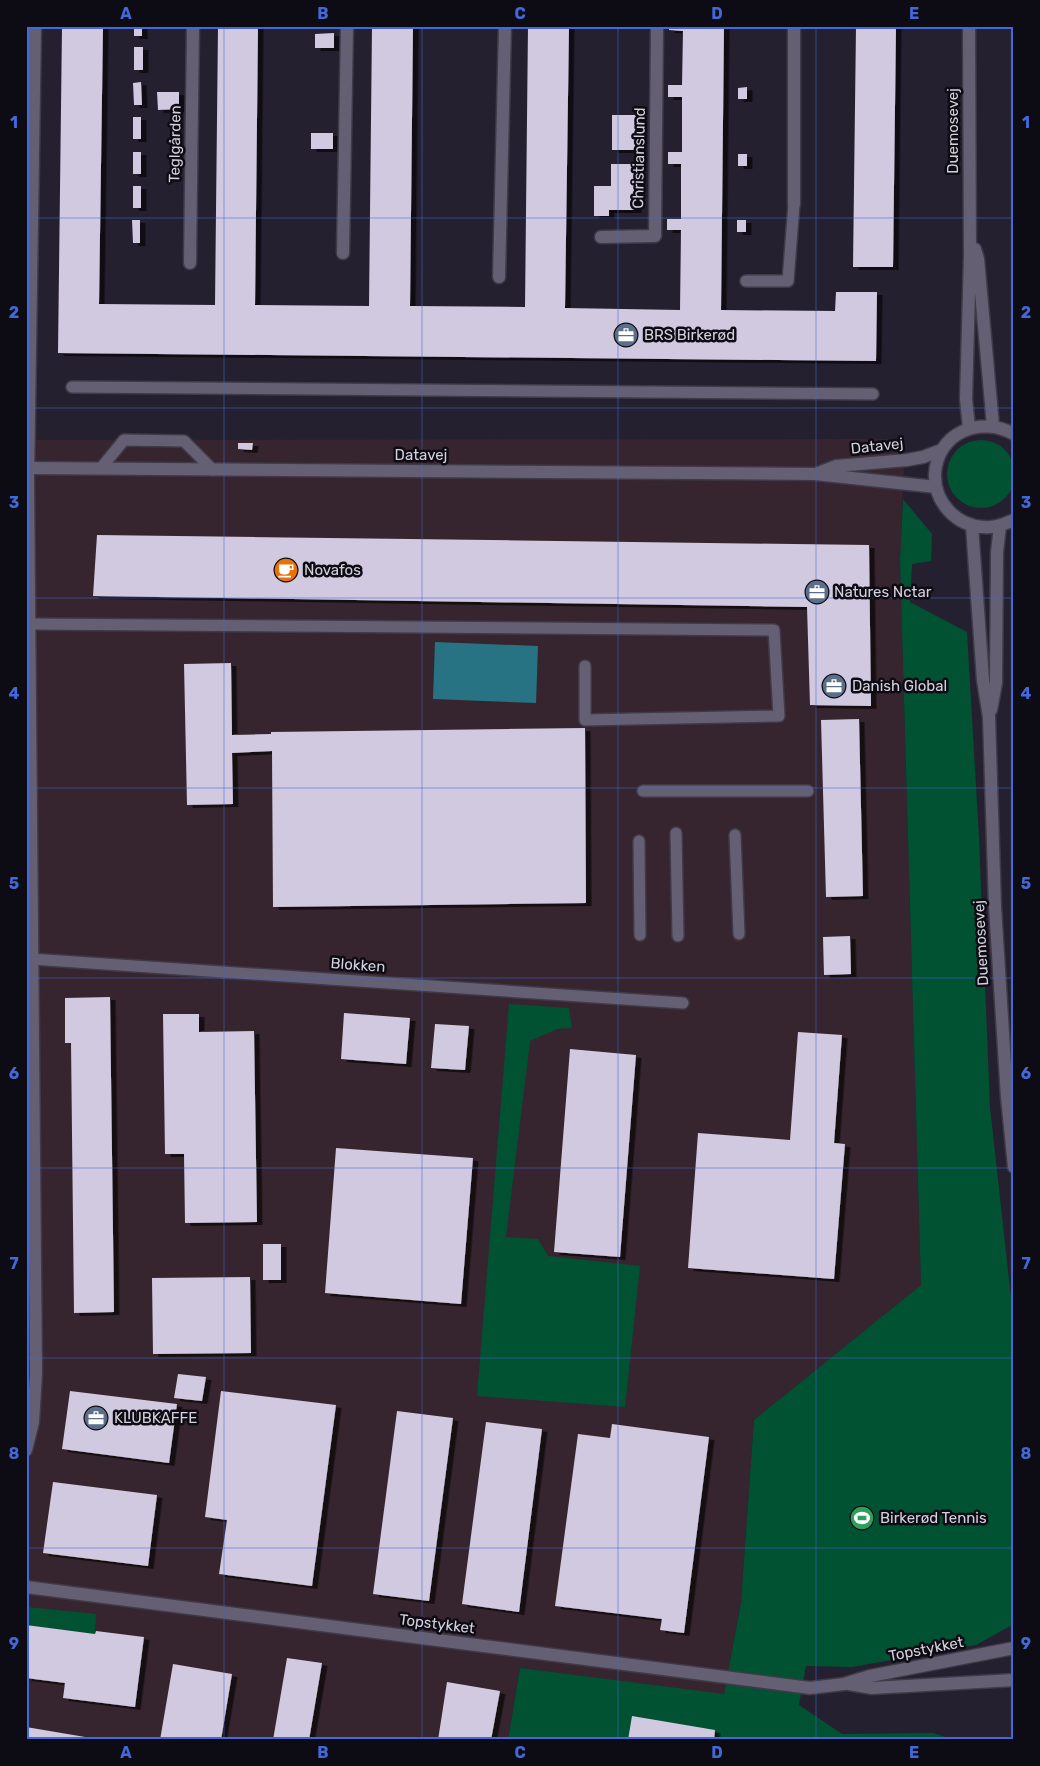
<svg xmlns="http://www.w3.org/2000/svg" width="1040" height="1766" font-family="Rubik,sans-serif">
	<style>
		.industrial { fill: #36252e }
		.green { fill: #005233 }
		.water { fill: #277383 }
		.building { fill: #d0c9df; filter: url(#shadow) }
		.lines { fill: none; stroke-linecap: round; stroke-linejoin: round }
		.service-casing { stroke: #3e3a47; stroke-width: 14 }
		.minor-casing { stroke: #3e3a47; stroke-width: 15 }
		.tertiary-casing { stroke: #3e3a47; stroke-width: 15 }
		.service { stroke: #645f72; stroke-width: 11 }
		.minor { stroke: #645f72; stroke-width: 12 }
		.tertiary { stroke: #645f72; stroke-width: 12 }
		.grid { fill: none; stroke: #4268d9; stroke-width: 1; stroke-opacity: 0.55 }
		.labels { text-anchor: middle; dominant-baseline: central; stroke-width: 5; stroke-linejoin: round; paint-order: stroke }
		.street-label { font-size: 15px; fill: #d4d1dc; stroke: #0d0b13 }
		.poi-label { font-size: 15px; fill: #d4d1dc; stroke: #0d0b13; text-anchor: start }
		.neatline { fill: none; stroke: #4268d9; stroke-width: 2 }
		.grid-label { font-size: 16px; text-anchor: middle; font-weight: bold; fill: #4268d9 }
	</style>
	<defs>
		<filter id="shadow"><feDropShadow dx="5.5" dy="3" stdDeviation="0" flood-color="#0009"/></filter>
	</defs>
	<rect width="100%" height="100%" fill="#252030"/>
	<path class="industrial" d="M 905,439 L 900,560 L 921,1285 L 754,1420 L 741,1600 L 724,1695 L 520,1668 L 508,1740 L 26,1740 L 26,440 Z"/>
	<path class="green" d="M947 474a34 34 0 1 1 68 0a34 34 0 1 1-68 0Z
		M 903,499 L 932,534 L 931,561 L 912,564 L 910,602 L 967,632 L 979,838 L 990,1107 L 1014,1325 L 1014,1624 L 976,1645 L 852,1667 L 806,1666 L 799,1705 L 842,1734 L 933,1733 L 955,1740 L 508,1740 L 520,1668 L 724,1694 L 741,1602 L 754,1420 L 921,1285 L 900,560 Z
		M 509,1004 L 569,1008 L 572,1028 L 557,1029 L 530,1041 L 506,1237 L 538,1239 L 548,1256 L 640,1266 L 625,1407 L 477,1396 Z
		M 26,1607 L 96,1614 L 95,1634 L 26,1625 Z"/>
	<path class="water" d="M 435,642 L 538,646 L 536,703 L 433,699 Z"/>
	<path class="building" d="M 62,26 L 103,26 L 99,304 L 215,305 L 218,26 L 258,26 L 255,305 L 369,306 L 372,26 L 413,26 L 410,306 L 525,307 L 528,26 L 569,26 L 565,308 L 680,310 L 681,230 L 667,230 L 667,219 L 681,219 L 681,164 L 668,164 L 668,152 L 682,152 L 682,97 L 668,97 L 668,85 L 682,85 L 683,31 L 669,30 L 669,26 L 724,26 L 721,310 L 835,311 L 836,292 L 877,292 L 876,361 L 58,353 Z
		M 134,26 L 142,26 L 142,36 L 134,36 Z
		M 856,26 L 896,26 L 893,267 L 853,267 Z
		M 334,33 L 334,48 L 315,48 L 315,34 Z
		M 134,47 L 143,47 L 143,70 L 134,70 Z
		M 141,82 L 142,105 L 134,105 L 133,83 Z
		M 747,87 L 747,99 L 738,99 L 738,88 Z
		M 157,92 L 179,92 L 179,109 L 158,110 Z
		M 612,115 L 637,115 L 636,150 L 612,150 Z
		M 133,117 L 141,117 L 141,139 L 133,139 Z
		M 311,133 L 333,133 L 333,149 L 311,149 Z
		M 133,152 L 141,152 L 141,174 L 133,174 Z
		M 738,154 L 747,154 L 747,166 L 738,166 Z
		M 611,164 L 636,164 L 636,210 L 609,210 L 609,216 L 594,216 L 594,186 L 611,186 Z
		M 133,186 L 141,186 L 141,208 L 133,208 Z
		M 132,220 L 140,220 L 140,243 L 133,243 Z
		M 737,220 L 746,220 L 746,232 L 737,232 Z
		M 238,443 L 253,443 L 252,450 L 238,449 Z
		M 97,535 L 869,545 L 871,706 L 810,705 L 807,607 L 93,596 Z
		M 231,663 L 232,735 L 271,734 L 271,732 L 585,728 L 586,903 L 273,907 L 272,751 L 232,753 L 233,804 L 187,805 L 184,664 Z
		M 859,719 L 863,896 L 826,897 L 821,720 Z
		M 850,936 L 851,974 L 824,975 L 823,937 Z
		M 110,997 L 114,1312 L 74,1313 L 71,1043 L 65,1043 L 65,998 Z
		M 344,1013 L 410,1018 L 406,1064 L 341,1059 Z
		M 163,1014 L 199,1014 L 199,1032 L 254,1031 L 257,1222 L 185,1223 L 184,1154 L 165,1154 Z
		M 435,1024 L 469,1026 L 465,1070 L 431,1068 Z
		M 798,1032 L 842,1035 L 834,1143 L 845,1144 L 834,1279 L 688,1268 L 698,1133 L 790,1140 Z
		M 570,1049 L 636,1055 L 620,1257 L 554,1252 Z
		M 336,1148 L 473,1158 L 461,1304 L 325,1293 Z
		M 263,1244 L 281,1244 L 281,1280 L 263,1280 Z
		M 250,1277 L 251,1353 L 153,1354 L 152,1278 Z
		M 178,1374 L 206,1377 L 202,1401 L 174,1398 Z
		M 70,1391 L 177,1404 L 169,1463 L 62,1449 Z
		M 221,1391 L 336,1405 L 312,1586 L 219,1574 L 227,1520 L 205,1517 Z
		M 397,1411 L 453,1418 L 429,1601 L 373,1594 Z
		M 486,1422 L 542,1429 L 519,1612 L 462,1604 Z
		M 612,1424 L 709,1437 L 684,1633 L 660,1630 L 662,1619 L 555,1606 L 578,1434 L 610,1438 Z
		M 53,1482 L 157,1495 L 148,1566 L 43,1553 Z
		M 26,1625 L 95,1634 L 96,1631 L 144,1637 L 135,1707 L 63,1698 L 65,1683 L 26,1678 Z
		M 287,1658 L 322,1663 L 309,1740 L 273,1740 Z
		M 173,1664 L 232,1674 L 221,1740 L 160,1740 Z
		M 447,1682 L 500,1691 L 491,1740 L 438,1740 Z
		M 632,1716 L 715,1730 L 714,1740 L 628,1740 Z
		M 26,1727 L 97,1739 L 97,1740 L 26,1740 Z"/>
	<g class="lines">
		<g class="service-casing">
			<path id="service" d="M 746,281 L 788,281 L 794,204
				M 72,387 L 873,394
				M 101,468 L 124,440 L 184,441 L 213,470
				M 29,624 L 774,630 L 779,716 L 585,720 L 585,666
				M 643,791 L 808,791
				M 676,833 L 678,936
				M 735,835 L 739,934
				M 639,841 L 640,935
				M 31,959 L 683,1003"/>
		</g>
		<g class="minor-casing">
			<path id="minor" d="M 794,204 L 794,26
				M 601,237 L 655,236 L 657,26
				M 343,253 L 347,26
				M 190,263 L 193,26
				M 499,277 L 505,26
				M 26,1450 L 33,1422 L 36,1374 L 28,480 L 35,26
				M 26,1587 L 810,1688 L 844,1684 L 870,1676 L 1014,1648
				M 849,1684 L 872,1688 L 1014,1680"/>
		</g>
		<g class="tertiary-casing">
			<path id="tertiary" d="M 975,249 L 978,259 L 993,426
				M 969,428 L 966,399 L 970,256 L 969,26
				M 1014,434 C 980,415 937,433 935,474 C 934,503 957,526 984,527 C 995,528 1004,524 1014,520
				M 26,468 L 815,474 L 936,487
				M 818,473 L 836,466 L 907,460 L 923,457 L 942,450
				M 972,526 L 983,680 L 989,717 L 995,907 L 1007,1097 L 1014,1167
				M 991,710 L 996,683 L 997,552 L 1000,526"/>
		</g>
		<use href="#service" class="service"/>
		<use href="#minor" class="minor"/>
		<use href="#tertiary" class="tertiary"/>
	</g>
	<path class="grid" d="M 224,26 L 224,1740M 422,26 L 422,1740M 618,26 L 618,1740M 816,26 L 816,1740M 26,218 L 1014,218M 26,408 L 1014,408M 26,598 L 1014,598M 26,788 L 1014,788M 26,978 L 1014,978M 26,1168 L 1014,1168M 26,1358 L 1014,1358M 26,1548 L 1014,1548"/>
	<defs>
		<g id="office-disc" transform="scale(1.25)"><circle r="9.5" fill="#5c6f8a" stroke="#0d0b13"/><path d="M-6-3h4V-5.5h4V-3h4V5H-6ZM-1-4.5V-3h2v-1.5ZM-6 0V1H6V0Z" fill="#fff"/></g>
		<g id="cafe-disc" transform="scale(1.25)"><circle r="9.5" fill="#e8710a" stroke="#0d0b13"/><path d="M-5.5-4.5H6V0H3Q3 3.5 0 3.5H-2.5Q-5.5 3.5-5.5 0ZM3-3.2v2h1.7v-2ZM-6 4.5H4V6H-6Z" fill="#fff"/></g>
		<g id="stadium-disc" transform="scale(1.25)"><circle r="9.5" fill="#2e9e5b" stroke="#0d0b13"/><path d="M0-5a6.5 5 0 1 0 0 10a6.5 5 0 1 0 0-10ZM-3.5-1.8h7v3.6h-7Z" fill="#fff"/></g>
	</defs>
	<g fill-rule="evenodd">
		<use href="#office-disc" x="626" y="335"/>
		<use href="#cafe-disc" x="286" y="570"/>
		<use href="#office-disc" x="817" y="592"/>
		<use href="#office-disc" x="834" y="686"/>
		<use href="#office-disc" x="96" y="1418"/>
		<use href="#stadium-disc" x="862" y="1518"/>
	</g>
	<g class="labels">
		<g class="street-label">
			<text transform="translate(953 131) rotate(-90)">Duemosevej</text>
			<text transform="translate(175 144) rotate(-89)">Teglgården</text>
			<text transform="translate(639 158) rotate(-89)">Christianslund</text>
			<text transform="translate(877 446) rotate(-6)">Datavej</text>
			<text x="421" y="455">Datavej</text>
			<text transform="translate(981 943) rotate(-93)">Duemosevej</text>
			<text transform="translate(358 965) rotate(4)">Blokken</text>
			<text transform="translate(437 1624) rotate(7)">Topstykket</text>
			<text transform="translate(926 1649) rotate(-11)">Topstykket</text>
		</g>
		<g class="poi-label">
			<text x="644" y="335">BRS Birkerød</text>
			<text x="304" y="570">Novafos</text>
			<text x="834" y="592">Natures Nctar</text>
			<text x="852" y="686">Danish Global</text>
			<text x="114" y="1418">KLUBKAFFE</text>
			<text x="880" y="1518">Birkerød Tennis</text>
		</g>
	</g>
	<rect width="1040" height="1766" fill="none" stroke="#0d0b13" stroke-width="55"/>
	<rect x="28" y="28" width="984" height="1710" class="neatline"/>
	<g class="grid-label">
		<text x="126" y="19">A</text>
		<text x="323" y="19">B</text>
		<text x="520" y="19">C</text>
		<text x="717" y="19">D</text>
		<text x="914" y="19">E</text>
		<text x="14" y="128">1</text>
		<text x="1026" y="128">1</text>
		<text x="14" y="318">2</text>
		<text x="1026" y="318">2</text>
		<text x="14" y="508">3</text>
		<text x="1026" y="508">3</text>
		<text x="14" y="699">4</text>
		<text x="1026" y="699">4</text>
		<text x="14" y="889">5</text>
		<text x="1026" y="889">5</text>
		<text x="14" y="1079">6</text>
		<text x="1026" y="1079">6</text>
		<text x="14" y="1269">7</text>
		<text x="1026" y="1269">7</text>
		<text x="14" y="1459">8</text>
		<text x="1026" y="1459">8</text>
		<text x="14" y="1649">9</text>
		<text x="1026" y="1649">9</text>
		<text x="126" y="1758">A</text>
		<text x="323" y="1758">B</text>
		<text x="520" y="1758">C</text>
		<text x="717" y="1758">D</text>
		<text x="914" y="1758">E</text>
	</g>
</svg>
